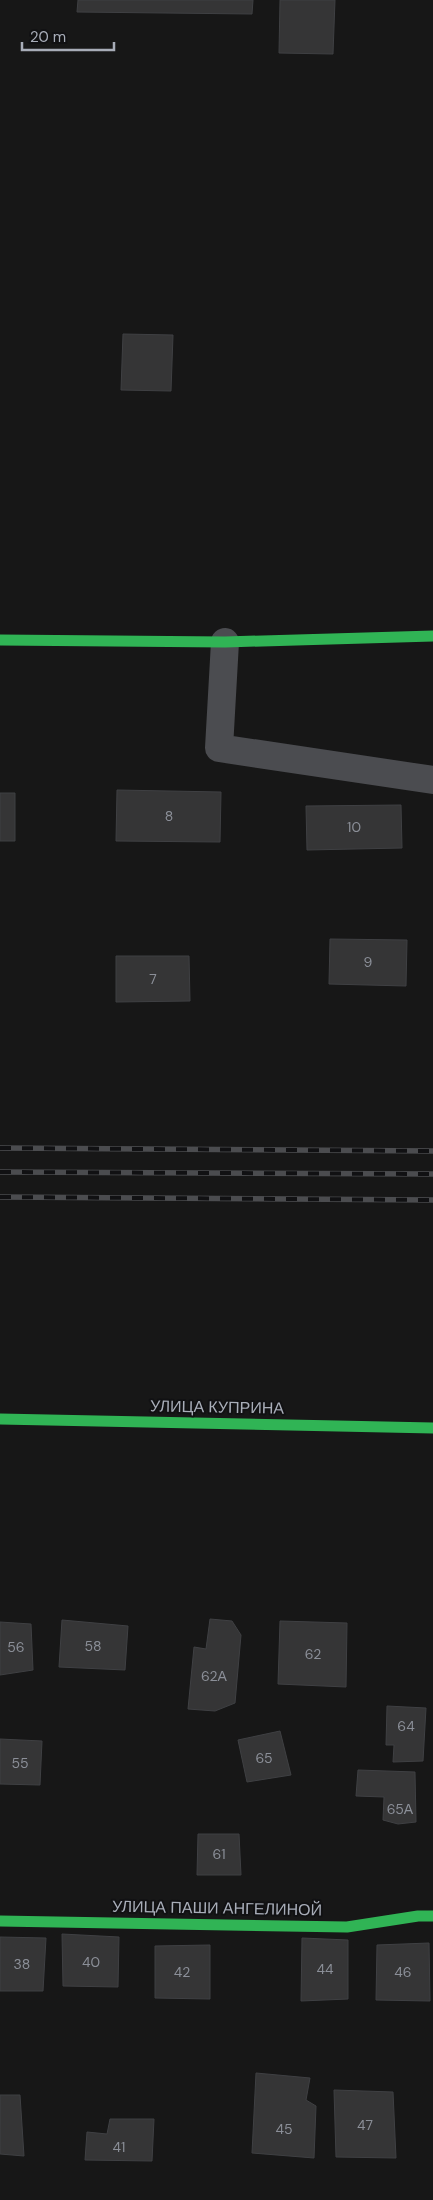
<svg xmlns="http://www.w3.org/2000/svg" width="433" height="2200" font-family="'DM Sans',sans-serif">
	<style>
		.building { fill: #353536; stroke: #3f4043 }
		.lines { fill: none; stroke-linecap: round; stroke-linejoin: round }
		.street { stroke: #4b4c50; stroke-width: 28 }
		.fast { stroke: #30b455; stroke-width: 11 }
		.rail-casing { stroke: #4b4c4f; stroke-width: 5.5 }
		.rail { stroke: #111113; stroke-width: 4; stroke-dasharray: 11; stroke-linecap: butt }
		.labels { text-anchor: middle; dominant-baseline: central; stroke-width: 4; stroke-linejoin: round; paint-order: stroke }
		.number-label { font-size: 14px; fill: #8b8f98 }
		.street-label { font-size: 16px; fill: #a8adb8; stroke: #111113 }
	</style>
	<rect width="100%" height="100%" fill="#171717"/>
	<path class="building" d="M 78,0 L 253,0 L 252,14 L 77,12 Z
		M 280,0 L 335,0 L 333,54 L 279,53 Z
		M 123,334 L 173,335 L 171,391 L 121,390 Z
		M 117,790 L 221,792 L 220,842 L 116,841 Z
		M 0,793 L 15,793 L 15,841 L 0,841 Z
		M 401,805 L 402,848 L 307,850 L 306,806 Z
		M 330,939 L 407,940 L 406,986 L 329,984 Z
		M 116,956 L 189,956 L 190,1001 L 116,1002 Z
		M 210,1619 L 232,1621 L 241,1635 L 235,1703 L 215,1711 L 188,1709 L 194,1647 L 206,1649 Z
		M 62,1620 L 128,1626 L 125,1670 L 59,1667 Z
		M 280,1621 L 347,1623 L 346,1687 L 278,1684 Z
		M 0,1622 L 31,1624 L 33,1670 L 0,1675 Z
		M 387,1706 L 426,1708 L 423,1761 L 393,1762 L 394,1745 L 386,1745 Z
		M 280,1731 L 291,1775 L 247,1782 L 238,1740 Z
		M 0,1739 L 42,1741 L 40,1785 L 0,1784 Z
		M 358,1770 L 415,1772 L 416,1822 L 398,1824 L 383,1820 L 384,1797 L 356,1796 Z
		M 198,1834 L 239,1834 L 241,1875 L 197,1875 Z
		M 62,1934 L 119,1937 L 118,1987 L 63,1986 Z
		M 0,1937 L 46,1938 L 43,1991 L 0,1991 Z
		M 302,1938 L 348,1940 L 348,1999 L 301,2001 Z
		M 429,1943 L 430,2001 L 376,2000 L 377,1945 Z
		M 210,1945 L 210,1999 L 155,1998 L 155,1946 Z
		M 256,2073 L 310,2078 L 306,2100 L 316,2106 L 314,2158 L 252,2153 Z
		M 334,2090 L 393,2092 L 396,2158 L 336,2157 Z
		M 0,2095 L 20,2095 L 24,2156 L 0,2154 Z
		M 110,2119 L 154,2119 L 152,2161 L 85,2160 L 87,2132 L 107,2134 Z"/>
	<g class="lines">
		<path class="street" d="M 225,642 L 219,748 L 433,780"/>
		<path class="fast" d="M 0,640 L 225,642 L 433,636
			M 0,1419 L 433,1428
			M 0,1921 L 347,1927 L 418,1916 L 433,1916"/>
		<g class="rail-casing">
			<path id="rail" d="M 0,1148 L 433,1151
				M 0,1172 L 433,1174
				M 0,1197 L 433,1200"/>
		</g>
		<use href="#rail" class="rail"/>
	</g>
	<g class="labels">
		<g class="number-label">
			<text x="169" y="816">8</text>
			<text x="354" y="827">10</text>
			<text x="368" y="962">9</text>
			<text x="153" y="979">7</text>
			<text x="93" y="1646">58</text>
			<text x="16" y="1647">56</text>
			<text x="313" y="1654">62</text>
			<text x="214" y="1676">62А</text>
			<text x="406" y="1726">64</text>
			<text x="264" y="1758">65</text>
			<text x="20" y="1763">55</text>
			<text x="400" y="1809">65А</text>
			<text x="219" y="1854">61</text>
			<text x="91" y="1962">40</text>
			<text x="22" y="1964">38</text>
			<text x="325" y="1969">44</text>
			<text x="182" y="1972">42</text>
			<text x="403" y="1972">46</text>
			<text x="365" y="2125">47</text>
			<text x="284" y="2129">45</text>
			<text x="119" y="2147">41</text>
		</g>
		<g class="street-label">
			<text transform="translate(217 1407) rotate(1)">УЛИЦА КУПРИНА</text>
			<text transform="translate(217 1908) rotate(1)">УЛИЦА ПАШИ АНГЕЛИНОЙ</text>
		</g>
	</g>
	<path d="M22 42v8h92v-8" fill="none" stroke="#a8adb8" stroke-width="2.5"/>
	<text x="30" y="42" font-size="15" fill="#a8adb8" stroke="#111113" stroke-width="4" paint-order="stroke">20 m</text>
</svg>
